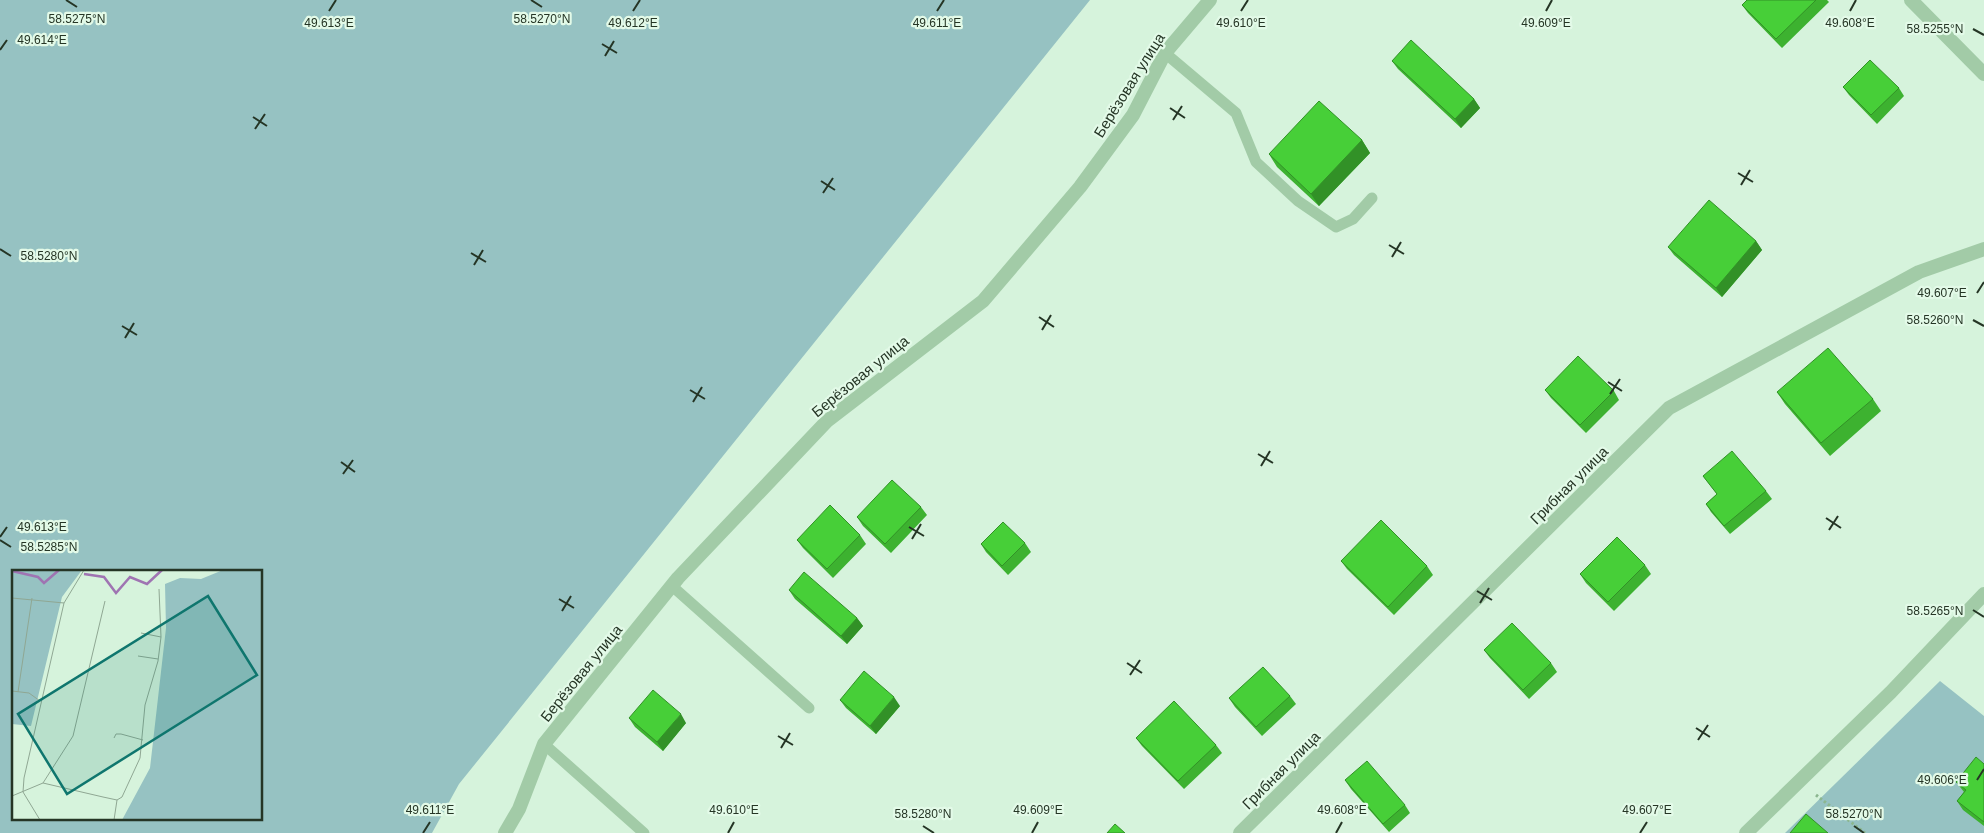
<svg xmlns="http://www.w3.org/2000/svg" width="1984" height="833" font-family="Helvetica,sans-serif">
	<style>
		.green { fill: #96c2c2; fill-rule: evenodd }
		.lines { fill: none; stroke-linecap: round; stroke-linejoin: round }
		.path { stroke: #8cb790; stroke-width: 3; stroke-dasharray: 2.5 2.5; stroke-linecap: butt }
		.service { stroke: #a2cba7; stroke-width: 11 }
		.minor { stroke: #a2cba7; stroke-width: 14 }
		.wall { fill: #3db230 }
		.shaded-wall { fill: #329127 }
		.building { fill: #47cf38; stroke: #329127 }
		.ticks { fill: none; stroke: #253525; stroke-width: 2 }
		.labels { text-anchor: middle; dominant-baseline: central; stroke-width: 4.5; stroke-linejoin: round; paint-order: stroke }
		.street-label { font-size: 15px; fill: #253525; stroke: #e3fae8 }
		.inset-river { fill: none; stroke: #9f74b2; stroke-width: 2.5 }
		.inset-road { fill: none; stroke: #8fa793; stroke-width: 1 }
		.view { fill: #0f766e; fill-opacity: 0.15; stroke: #0f766e; stroke-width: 2.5 }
		.inset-edge { fill: none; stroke: #253525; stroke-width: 2.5 }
		.ticks-label { font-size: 12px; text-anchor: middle; fill: #253525; stroke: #e3fae8; stroke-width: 4.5; stroke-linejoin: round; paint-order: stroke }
	</style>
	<rect width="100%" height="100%" fill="#d6f3dc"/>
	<path class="green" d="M 0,0 L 1090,0 L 459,784 L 432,833 L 0,833 ZM 14,572 L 261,572 L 261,819 L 14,819 Z
		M 1940,681 L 1984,716 L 1984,833 L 1785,833 Z"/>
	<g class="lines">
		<path class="path" d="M 1816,795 L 1865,833"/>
		<path class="service" d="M 1165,53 L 1236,113 L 1256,162 L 1298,201 L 1336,227 L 1353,219 L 1372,198
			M 672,586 L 809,708
			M 544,744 L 644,833"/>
		<path class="minor" d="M 1911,0 L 1984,74
			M 505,833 L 519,809 L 544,744 L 678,578 L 827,421 L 983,301 L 1080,187 L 1133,115 L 1165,53 L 1210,0
			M 1240,833 L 1669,408 L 1919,272 L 1984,249
			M 1746,833 L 1891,692 L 1984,594"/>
	</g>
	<path class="wall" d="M 1747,0 L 1827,0 L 1829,2 L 1782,48 L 1748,13 L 1742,5 Z
		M 1392,61 L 1474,99 L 1480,108 L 1461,128 L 1398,69 Z
		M 1843,87 L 1899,88 L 1904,96 L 1877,124 L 1849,95 Z
		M 1362,140 L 1370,153 L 1319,206 L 1277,167 L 1269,154 Z
		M 1756,241 L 1762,250 L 1722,297 L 1674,255 L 1668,247 Z
		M 1545,390 L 1614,391 L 1619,400 L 1586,433 L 1551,398 Z
		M 1777,392 L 1873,399 L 1881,411 L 1830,456 L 1785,404 Z
		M 1703,476 L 1766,491 L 1772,499 L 1730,534 L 1711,512 L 1706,504 L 1717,494 Z
		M 921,507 L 927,515 L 891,553 L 863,526 L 857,517 Z
		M 860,535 L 866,544 L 833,578 L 803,548 L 797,540 Z
		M 1025,543 L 1031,552 L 1008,575 L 986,552 L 981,544 Z
		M 1341,561 L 1427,566 L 1433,575 L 1394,615 L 1347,569 Z
		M 1645,565 L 1651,574 L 1614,611 L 1586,583 L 1580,574 Z
		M 789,590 L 857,618 L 863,626 L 847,644 L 795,599 Z
		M 1484,650 L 1551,663 L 1557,672 L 1529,699 L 1490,658 Z
		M 1290,696 L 1296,704 L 1262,736 L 1235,707 L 1229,698 Z
		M 840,700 L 900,706 L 876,734 L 846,708 Z
		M 629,718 L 686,723 L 663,751 L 635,727 Z
		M 1136,738 L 1216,745 L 1222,753 L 1184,789 L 1142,746 Z
		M 1984,764 L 1984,826 L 1963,810 L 1957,801 L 1964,792 L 1956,782 Z
		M 1345,780 L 1405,805 L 1410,813 L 1389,832 L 1351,789 Z"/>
	<path class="shaded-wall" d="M 1474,99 L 1480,108 L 1461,128 L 1455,119 Z
		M 1362,140 L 1370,153 L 1319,206 L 1311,194 Z
		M 1756,241 L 1762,250 L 1722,297 L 1716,288 Z
		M 857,618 L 863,626 L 847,644 L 841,636 Z
		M 894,697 L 900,706 L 876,734 L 870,726 Z
		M 681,714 L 686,723 L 663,751 L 657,742 Z"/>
	<path class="building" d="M 1747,0 L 1816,0 L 1776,39 L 1742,5 Z
		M 1411,40 L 1474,99 L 1455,119 L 1392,61 Z
		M 1870,60 L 1899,88 L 1871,115 L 1843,87 Z
		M 1319,101 L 1362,140 L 1311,194 L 1269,154 Z
		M 1709,200 L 1756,241 L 1716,288 L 1668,247 Z
		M 1828,348 L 1873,399 L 1821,443 L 1777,392 Z
		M 1578,356 L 1614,391 L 1580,425 L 1545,390 Z
		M 1732,451 L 1766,491 L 1724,526 L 1706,504 L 1717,494 L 1703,476 Z
		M 892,480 L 921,507 L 885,544 L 857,517 Z
		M 830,505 L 860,535 L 827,569 L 797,540 Z
		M 1381,520 L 1427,566 L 1388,607 L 1341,561 Z
		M 1003,522 L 1025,543 L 1002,566 L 981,544 Z
		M 1617,537 L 1645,565 L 1608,602 L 1580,574 Z
		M 804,572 L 857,618 L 841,636 L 789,590 Z
		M 1512,623 L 1551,663 L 1523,690 L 1484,650 Z
		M 1263,667 L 1290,696 L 1256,727 L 1229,698 Z
		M 864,671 L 894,697 L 870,726 L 840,700 Z
		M 653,690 L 681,714 L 657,742 L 629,718 Z
		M 1174,701 L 1216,745 L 1178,781 L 1136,738 Z
		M 1976,757 L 1984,764 L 1984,822 L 1957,801 L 1966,790 L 1956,782 Z
		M 1367,761 L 1405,805 L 1383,824 L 1345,780 Z
		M 1806,814 L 1828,833 L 1790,833 Z
		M 1115,824 L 1125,833 L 1107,833 Z"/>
	<path class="ticks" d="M 66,0 L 77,7M 531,0 L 542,7M 329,11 L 336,0M 633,11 L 640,0M 937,11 L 944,0M 1241,11 L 1248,0M 1546,11 L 1552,0M 1850,11 L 1856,0M 1973,29 L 1984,35M 602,44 L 617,53M 0,50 L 7,40M 605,56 L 614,41M 1170,108 L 1185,118M 253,117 L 267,126M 1173,120 L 1182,106M 255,129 L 265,114M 1738,173 L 1753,182M 821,181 L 835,190M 1741,185 L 1750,170M 823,193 L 833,178M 1389,245 L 1404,254M 0,249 L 11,256M 471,253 L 486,262M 1392,257 L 1401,242M 474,265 L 483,250M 1977,293 L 1984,282M 1039,317 L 1054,327M 1973,320 L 1984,326M 122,326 L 137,335M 1042,330 L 1051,315M 125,338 L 134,323M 1608,382 L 1622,391M 690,390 L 705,399M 1610,394 L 1620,379M 693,402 L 702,387M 1258,454 L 1273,463M 341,462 L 355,472M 1261,466 L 1270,451M 343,474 L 353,460M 1826,518 L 1841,528M 909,527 L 924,536M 1829,530 L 1838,516M 0,537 L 7,527M 912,539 L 921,524M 0,540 L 11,547M 1477,591 L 1492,600M 559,599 L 574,608M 1480,603 L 1489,588M 1973,610 L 1984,617M 562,611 L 571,596M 1127,663 L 1142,673M 1130,675 L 1140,660M 1696,728 L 1710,737M 778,736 L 793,745M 1698,740 L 1708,725M 781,748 L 790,733M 1977,780 L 1984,769M 923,826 L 934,833M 1854,826 L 1864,833M 423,833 L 430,822M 728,833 L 734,822M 1032,833 L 1038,822M 1336,833 L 1342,822M 1640,833 L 1647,822"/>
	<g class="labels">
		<g class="street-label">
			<text transform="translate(1129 85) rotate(-58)">Берёзовая улица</text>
			<text transform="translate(860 376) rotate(-39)">Берёзовая улица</text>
			<text transform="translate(1569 485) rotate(-45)">Грибная улица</text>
			<text transform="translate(581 673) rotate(-51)">Берёзовая улица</text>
			<text transform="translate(1281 770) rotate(-45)">Грибная улица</text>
		</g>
	</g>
	<g transform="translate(12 570)">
		<rect width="250" height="250" fill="#d6f3dc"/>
		<path d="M 0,0 L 70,0 L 50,27 L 19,156 L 0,154 ZM 211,0 L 250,0 L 250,250 L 110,250 L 138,198 L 154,58 L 153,14 L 168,8 L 189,9 Z" fill="#96c2c2"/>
		<path class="inset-river" d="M 0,1 L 26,7 L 32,13 L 47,0M 72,4 L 92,7 L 104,23 L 118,7 L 135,14 L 150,0"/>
		<path class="inset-road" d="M 0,28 L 52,33M 129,63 L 149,67M 126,86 L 146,89M 0,121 L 17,123 L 28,131M 6,122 L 20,28M 102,168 L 104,164 L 109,164 L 131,170M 31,213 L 91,227 L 105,230 L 110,227 L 128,188 L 133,135 L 146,91 L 149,67 L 147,19M 0,226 L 31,213 L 61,166 L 93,31M 28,250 L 11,222 L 12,208 L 52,33 L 72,0M 102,250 L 105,230"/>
		<path class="view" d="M 196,26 L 245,105 L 55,224 L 6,144 Z"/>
		<rect width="250" height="250" class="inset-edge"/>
	</g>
	<g class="ticks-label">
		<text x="77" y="23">58.5275°N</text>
		<text x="542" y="23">58.5270°N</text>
		<text x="329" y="27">49.613°E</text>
		<text x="633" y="27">49.612°E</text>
		<text x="937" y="27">49.611°E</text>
		<text x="1241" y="27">49.610°E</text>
		<text x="1546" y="27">49.609°E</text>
		<text x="1850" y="27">49.608°E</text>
		<text x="1935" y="33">58.5255°N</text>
		<text x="42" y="44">49.614°E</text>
		<text x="49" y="260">58.5280°N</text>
		<text x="1942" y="297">49.607°E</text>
		<text x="1935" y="324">58.5260°N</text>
		<text x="42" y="531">49.613°E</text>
		<text x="49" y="551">58.5285°N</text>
		<text x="1935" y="615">58.5265°N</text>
		<text x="1942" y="784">49.606°E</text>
		<text x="430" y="814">49.611°E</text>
		<text x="734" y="814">49.610°E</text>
		<text x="1038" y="814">49.609°E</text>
		<text x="1342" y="814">49.608°E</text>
		<text x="1647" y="814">49.607°E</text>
		<text x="923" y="818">58.5280°N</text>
		<text x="1854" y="818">58.5270°N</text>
	</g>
</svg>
